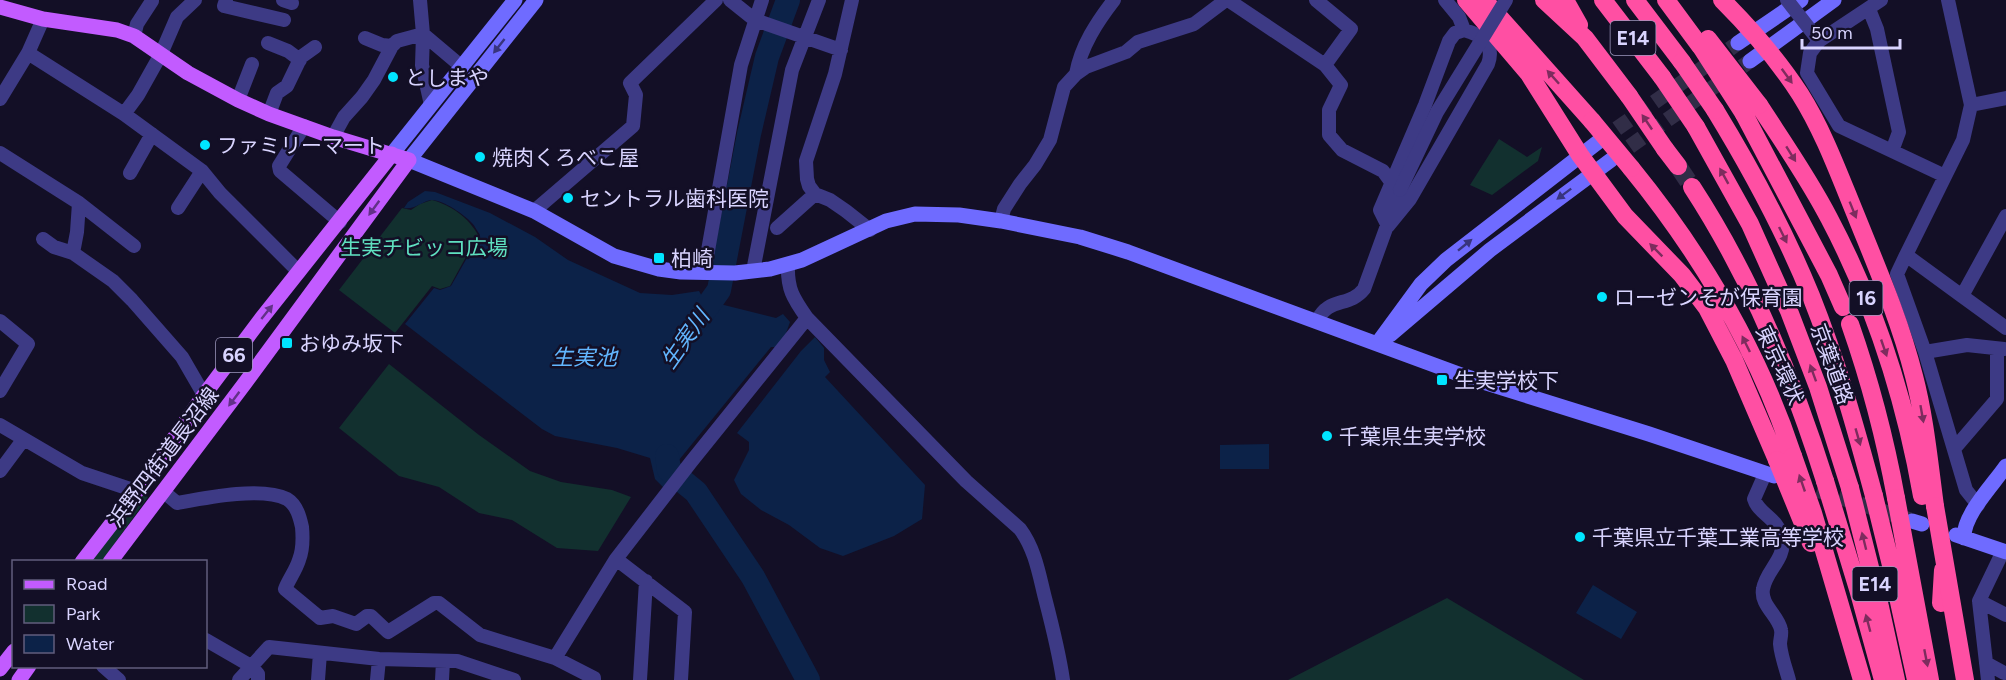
<svg xmlns="http://www.w3.org/2000/svg" width="2006" height="680" font-family="Figtree,'Noto Sans JP',sans-serif">
	<style>
		.green { fill: #12302f }
		.water { fill: #0c2248 }
		.lines { fill: none; stroke-linecap: round; stroke-linejoin: round }
		.river { stroke: #0c2248; stroke-width: 24 }
		.secondary-tunnel { stroke: #312d47; stroke-width: 15; stroke-dasharray: 15 8; stroke-linecap: butt }
		.highway-tunnel { stroke: #312d47; stroke-width: 18; stroke-dasharray: 18 9; stroke-linecap: butt }
		.street { stroke: #3d3a85; stroke-width: 14 }
		.secondary { stroke: #6f6bff; stroke-width: 15 }
		.primary { stroke: #c25bff; stroke-width: 15 }
		.highway { stroke: #ff4fa3; stroke-width: 18 }
		.street-bridge { stroke: #3d3a85; stroke-width: 14 }
		.highway-bridge { stroke: #ff4fa3; stroke-width: 18 }
		.oneway { fill: #38347d }
		.oneway2 { fill: #7d2c5e }
		.oneway3 { fill: #623188 }
		.poi-dot { fill: #00e5ff; stroke: #130f26; stroke-width: 2 }
		.labels { text-anchor: middle; dominant-baseline: central; stroke-width: 5; stroke-linejoin: round; paint-order: stroke }
		.shield { fill: #130f26; stroke: #9e99be; stroke-width: 1.5 }
		.shield-label { font-size: 20px; font-weight: bold; fill: #d9d4ff }
		.poi-label { font-size: 21px; fill: #d9d4ff; stroke: #130f26; text-anchor: start }
		.park-label { font-size: 21px; fill: #5fe0c0; stroke: #130f26 }
		.street-label { font-size: 21px; fill: #d9d4ff; stroke: #130f26 }
		.water-label { font-size: 22px; font-style: italic; fill: #62b6ff; stroke: #130f26 }
	</style>
	<rect width="100%" height="100%" fill="#130f26"/>
	<path class="green" d="M 1499,139 L 1527,157 L 1542,147 L 1538,161 L 1492,195 L 1470,185 Z
		M 432,200 C 451,205 469,218 478,235 L 450,286 L 440,289 L 432,286 L 395,333 L 339,290 L 402,208 L 411,210 L 420,204 Z
		M 389,364 L 479,435 L 530,471 L 561,482 L 612,490 L 631,497 L 598,551 L 557,548 L 512,520 L 479,513 L 439,487 L 399,476 L 339,428 Z
		M 142,493 L 148,497 L 102,561 L 91,562 Z
		M 1447,598 L 1584,680 L 1288,680 Z"/>
	<path class="water" d="M 425,191 L 435,192 L 490,213 L 535,237 L 568,260 L 640,293 L 672,295 L 699,291 L 704,300 L 776,318 L 783,314 L 790,322 L 785,336 L 777,347 L 771,347 L 679,460 L 683,469 L 666,490 L 655,479 L 650,458 L 617,448 L 555,436 L 542,429 L 405,324 L 434,288 L 440,290 L 451,286 L 480,235 C 477,231 475,226 472,223 C 465,215 442,199 431,200 C 421,202 414,210 404,208 L 408,202 Z
		M 815,337 L 824,348 L 824,360 L 830,372 L 825,377 L 925,485 L 922,519 L 894,536 L 843,556 L 820,548 L 789,525 L 761,510 L 741,494 L 734,480 L 749,450 L 749,442 L 737,433 L 801,351 Z
		M 1269,444 L 1269,469 L 1220,469 L 1220,445 Z
		M 1593,585 L 1637,612 L 1621,639 L 1576,613 Z"/>
	<g class="lines">
		<path class="river" d="M 692,328 L 719,290 L 749,134 L 767,57 L 788,0
			M 667,456 L 669,470 L 696,492 L 753,577 L 808,680"/>
		<path class="secondary-tunnel" d="M 1598,142 L 1738,43
			M 1611,160 L 1750,61
			M 1795,483 L 1910,520"/>
		<path class="highway-tunnel" d="M 1678,166 L 1692,187"/>
		<path class="street" d="M 226,0 L 224,6 L 284,20
			M 283,0 L 292,3
			M 420,0 L 423,34 L 461,66
			M 730,0 L 755,20 L 841,50
			M 852,0 L 835,74 L 806,161 L 807,179 L 809,186 L 815,194 L 830,200 L 846,211 L 870,230
			M 1228,0 L 1325,65 L 1341,85 L 1329,110 L 1329,135 L 1342,150 L 1383,171 L 1391,182
			M 1316,0 L 1351,29 L 1325,65
			M 1445,0 L 1459,17 L 1464,30
			M 1881,0 L 1819,41 L 1810,53 L 1807,73 L 1839,126 L 1945,176
			M 1948,0 L 1971,105 L 2006,98
			M 1869,9 L 1877,29 L 1899,132 L 1892,151
			M 1464,30 C 1482,35 1495,44 1488,64 L 1410,199 L 1388,226 L 1380,210 L 1425,105 L 1449,41 L 1455,33 Z
			M 134,36 L 137,24 L 152,1
			M 365,38 L 382,45 L 392,46
			M 268,43 L 288,51 L 300,60
			M 28,53 L 124,114 L 202,171 L 220,193 L 299,272
			M 1076,74 C 1081,46 1097,22 1114,0
			M 0,99 L 28,53 L 43,19
			M 238,100 L 252,64
			M 124,114 L 138,95 L 161,54 L 177,17 L 195,0
			M 269,114 L 277,93 L 287,86 L 301,57 L 315,47
			M 304,126 L 279,166 L 280,171 L 340,222
			M 333,137 L 344,117 L 362,97 L 374,80 L 392,46 L 397,41 L 423,34 L 422,65 L 431,105
			M 0,153 L 79,203 L 134,246
			M 130,173 L 152,134
			M 178,208 L 202,171
			M 534,211 L 633,126 L 636,95 L 630,83 L 716,0
			M 2006,216 L 1962,296 L 2006,328
			M 1001,221 L 1004,209 L 1020,184 L 1035,165 L 1050,140 L 1064,87 L 1076,74 L 1086,67 L 1126,52 L 1138,42 L 1194,24 L 1226,0
			M 777,228 L 815,194
			M 43,239 L 54,247 L 73,253 L 113,281 L 132,300 L 182,357 L 204,395
			M 73,253 L 77,232 L 79,203
			M 1906,255 L 1897,274 L 1925,352 L 1966,490 L 1978,505
			M 788,264 C 787,289 793,298 807,318 L 966,481 L 1020,529 C 1035,549 1039,574 1045,598 C 1052,625 1059,652 1063,680
			M 753,271 L 792,70 L 819,0
			M 704,273 L 741,65 L 762,0
			M 1962,296 L 1906,255 L 1963,140 L 1971,105
			M 0,321 L 28,344 L 0,391
			M 1317,321 C 1329,296 1349,308 1364,289 L 1400,190
			M 1925,352 L 1967,345 L 2004,349
			M 0,425 L 82,473 L 136,491
			M 1954,449 L 1997,399 L 1997,349
			M 0,471 L 23,440
			M 1765,474 L 1754,499 C 1759,515 1779,518 1782,539 C 1786,559 1766,570 1763,589 C 1760,605 1779,616 1781,630 C 1782,634 1780,640 1780,644 C 1781,656 1786,669 1789,680
			M 164,492 L 177,503 C 204,498 262,486 287,499 C 297,505 300,518 302,527 C 303,538 303,550 299,560 C 296,570 289,579 285,589 L 320,618 L 333,616 L 356,624 L 367,616 L 371,616 L 388,632 L 434,603 L 439,603 L 480,635 L 555,658 L 594,678 L 594,680
			M 616,559 L 685,612 L 681,680
			M 1979,601 L 2006,615
			M 206,640 L 251,666 L 258,674 L 258,680
			M 555,658 L 616,559 L 691,462 L 807,318
			M 1986,663 L 2004,673
			M 103,666 L 119,680
			M 239,680 L 269,647 L 379,659 L 457,661 L 514,680
			M 318,680 L 320,653
			M 377,680 L 379,659
			M 442,680 L 443,661
			M 640,680 L 646,581
			M 1988,680 L 1979,601 L 2003,551"/>
		<path class="secondary" d="M 536,0 L 409,160 L 534,211 L 614,256 L 659,269 L 681,272 L 735,273 L 770,269 L 802,260 L 886,221 L 915,214 L 959,215 L 1001,221 L 1080,237 L 1128,252 L 1464,376 L 1649,434 L 1774,476
			M 1738,43 L 1801,0
			M 1750,61 L 1834,0
			M 392,154 L 515,0
			M 1390,335 L 1490,250 L 1611,160
			M 1377,344 L 1421,284 L 1446,260 L 1598,142
			M 1912,521 L 1922,524
			M 1956,535 L 2006,552
			M 1964,538 C 1963,515 1993,485 2006,466"/>
		<path class="primary" d="M 0,7 L 43,19 L 117,30 L 134,36 L 188,73 L 238,100 L 269,114 L 333,137 L 409,160 L 245,383 L 110,562
			M 82,562 L 143,483 L 204,395 L 261,319 L 392,154
			M 0,669 L 14,651
			M 19,680 L 29,666"/>
		<path class="highway" d="M 1466,0 L 1529,74 L 1580,155 L 1625,216 L 1682,275 L 1707,308 L 1734,360 L 1777,460
			M 1484,0 L 1592,121
			M 1544,0 L 1585,38 L 1629,96
			M 1565,0 L 1579,25
			M 1603,0 L 1662,77
			M 1635,0 L 1682,62
			M 1666,0 L 1700,46
			M 1722,0 C 1751,29 1778,60 1800,94 C 1824,132 1840,177 1857,218 C 1878,270 1900,321 1914,376 C 1925,418 1929,462 1935,506
			M 1759,105 C 1783,142 1809,179 1829,218 C 1875,305 1905,399 1922,496
			M 1715,110 C 1751,169 1785,232 1811,296 C 1837,361 1856,429 1874,496
			M 1744,114 L 1829,275 L 1843,307
			M 1696,127 L 1750,224 L 1789,311 L 1818,387 L 1850,488
			M 1665,149 L 1678,166
			M 1631,168 C 1701,254 1758,350 1793,456
			M 1692,187 C 1750,276 1793,379 1825,481
			M 1850,324 C 1870,381 1885,438 1896,498
			M 1941,603 L 1943,570"/>
		<path class="street-bridge" d="M 1787,0 L 1819,41
			M 1400,190 L 1437,112 L 1506,0"/>
		<path class="highway-bridge" d="M 1708,39 L 1759,105
			M 1701,47 L 1744,114
			M 1682,62 L 1715,110
			M 1662,77 L 1696,127
			M 1629,96 L 1665,149
			M 1592,121 L 1631,168
			M 1793,456 L 1813,513 L 1862,680
			M 1777,460 L 1811,543
			M 1825,481 L 1858,589 L 1883,680
			M 1850,488 L 1880,607 L 1896,680
			M 1874,496 L 1891,565 L 1916,680
			M 1896,498 L 1930,680
			M 1935,506 L 1965,680"/>
	</g>
	<defs><path id="oneway-solid" d="M-6-.8H1V-3.2L6.5 0L1 3.2V.8H-6Z" transform="scale(1.5)"/></defs>
	<g class="oneway">
		<use href="#oneway-solid" transform="translate(499 46) rotate(128)"/>
		<use href="#oneway-solid" transform="translate(1564 194) rotate(143)"/>
		<use href="#oneway-solid" transform="translate(1465 245) rotate(-39)"/>
	</g>
	<g class="oneway2">
		<use href="#oneway-solid" transform="translate(1787 76) rotate(54)"/>
		<use href="#oneway-solid" transform="translate(1553 77) rotate(-132)"/>
		<use href="#oneway-solid" transform="translate(1647 122) rotate(-124)"/>
		<use href="#oneway-solid" transform="translate(1791 154) rotate(58)"/>
		<use href="#oneway-solid" transform="translate(1724 176) rotate(-119)"/>
		<use href="#oneway-solid" transform="translate(1853 210) rotate(68)"/>
		<use href="#oneway-solid" transform="translate(1783 235) rotate(64)"/>
		<use href="#oneway-solid" transform="translate(1656 250) rotate(-135)"/>
		<use href="#oneway-solid" transform="translate(1746 344) rotate(-116)"/>
		<use href="#oneway-solid" transform="translate(1884 348) rotate(71)"/>
		<use href="#oneway-solid" transform="translate(1813 373) rotate(-110)"/>
		<use href="#oneway-solid" transform="translate(1922 414) rotate(80)"/>
		<use href="#oneway-solid" transform="translate(1858 437) rotate(74)"/>
		<use href="#oneway-solid" transform="translate(1802 483) rotate(-109)"/>
		<use href="#oneway-solid" transform="translate(1864 541) rotate(-104)"/>
		<use href="#oneway-solid" transform="translate(1868 623) rotate(-105)"/>
		<use href="#oneway-solid" transform="translate(1926 658) rotate(79)"/>
	</g>
	<g class="oneway3">
		<use href="#oneway-solid" transform="translate(374 208) rotate(126)"/>
		<use href="#oneway-solid" transform="translate(267 312) rotate(-51)"/>
		<use href="#oneway-solid" transform="translate(234 399) rotate(127)"/>
	</g>
	<g class="poi-dot">
		<circle cx="393" cy="77" r="6"/>
		<circle cx="205" cy="145" r="6"/>
		<circle cx="480" cy="157" r="6"/>
		<circle cx="568" cy="198" r="6"/>
		<rect x="653" y="252" width="12" height="12" rx="3"/>
		<circle cx="1602" cy="297" r="6"/>
		<rect x="281" y="337" width="12" height="12" rx="3"/>
		<rect x="1436" y="374" width="12" height="12" rx="3"/>
		<circle cx="1327" cy="436" r="6"/>
		<circle cx="1580" cy="537" r="6"/>
	</g>
	<g class="labels">
		<g class="shield">
			<rect x="1610.5" y="21" width="45" height="34" rx="4.5"/>
			<rect x="1849.5" y="281" width="33" height="34" rx="4.5"/>
			<rect x="216" y="338" width="36" height="34" rx="4.5"/>
			<rect x="1852.5" y="567" width="45" height="34" rx="4.5"/>
		</g>
		<g class="shield-label">
			<text x="1633" y="38">E14</text>
			<text x="1866" y="298">16</text>
			<text x="234" y="355">66</text>
			<text x="1875" y="584">E14</text>
		</g>
		<g class="poi-label">
			<text x="405" y="77">としまや</text>
			<text x="217" y="145">ファミリーマート</text>
			<text x="492" y="157">焼肉くろべこ屋</text>
			<text x="580" y="198">セントラル歯科医院</text>
			<text x="671" y="258">柏崎</text>
			<text x="1614" y="297">ローゼンそが保育園</text>
			<text x="299" y="343">おゆみ坂下</text>
			<text x="1454" y="380">生実学校下</text>
			<text x="1339" y="436">千葉県生実学校</text>
			<text x="1592" y="537">千葉県立千葉工業高等学校</text>
		</g>
		<g class="park-label">
			<text x="424" y="247">生実チビッコ広場</text>
		</g>
		<g class="street-label">
			<text transform="translate(1832 364) rotate(70)">京葉道路</text>
			<text transform="translate(1780 365) rotate(65)">東京環状</text>
			<text transform="translate(163 457) rotate(-53)">浜野四街道長沼線</text>
		</g>
		<g class="water-label">
			<text transform="translate(685 339) rotate(-55)">生実川</text>
			<text x="584" y="357">生実池</text>
		</g>
	</g>
	<rect x="12" y="560" width="195" height="108" fill="#130f26" stroke="#625e7d" stroke-width="1.5"/>
	<rect x="24" y="580" width="30" height="9" fill="#c25bff" stroke="#625e7d" stroke-width="1.5"/>
	<text x="66" y="590" font-size="18" fill="#d9d4ff">Road</text>
	<rect x="24" y="605" width="30" height="18" fill="#12302f" stroke="#625e7d" stroke-width="1.5"/>
	<text x="66" y="620" font-size="18" fill="#d9d4ff">Park</text>
	<rect x="24" y="635" width="30" height="18" fill="#0c2248" stroke="#625e7d" stroke-width="1.5"/>
	<text x="66" y="650" font-size="18" fill="#d9d4ff">Water</text>
	<path d="M1802 39v9h98v-9" fill="none" stroke="#d9d4ff" stroke-width="3"/>
	<text x="1811" y="39" font-size="18" fill="#d9d4ff" stroke="#130f26" stroke-width="4.5" paint-order="stroke">50 m</text>
</svg>
